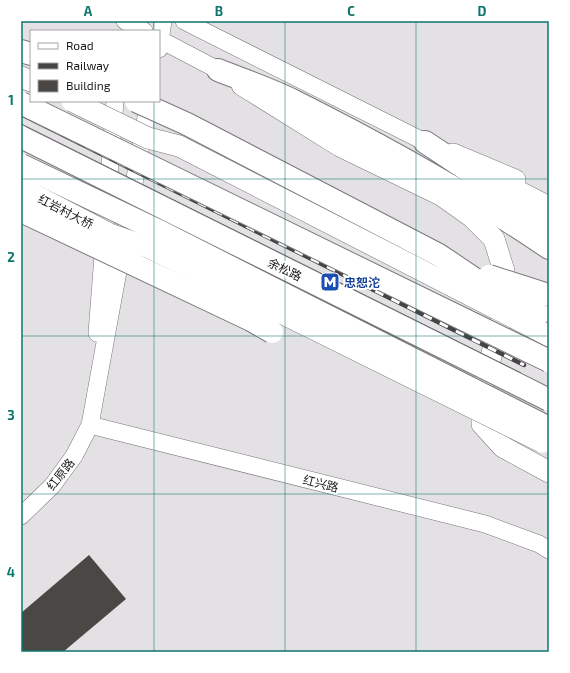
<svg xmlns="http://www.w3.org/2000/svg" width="570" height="673" font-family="'Exo 2','Noto Sans SC',sans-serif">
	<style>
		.building { fill: #4a4744 }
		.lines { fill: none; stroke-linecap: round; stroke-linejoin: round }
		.minor-casing { stroke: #7a777a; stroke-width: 18 }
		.major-casing { stroke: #7a777a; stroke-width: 22 }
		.highway-casing { stroke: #7a777a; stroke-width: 24 }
		.minor { stroke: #fff; stroke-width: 17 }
		.major { stroke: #fff; stroke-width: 21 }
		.highway { stroke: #fff; stroke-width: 22 }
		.rail-casing { stroke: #454345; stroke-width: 4.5 }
		.rail { stroke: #fff; stroke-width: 3; stroke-dasharray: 9; stroke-linecap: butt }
		.major-bridge-casing { stroke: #7a777a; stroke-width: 22; stroke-linecap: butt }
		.highway-bridge-casing { stroke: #7a777a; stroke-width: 24; stroke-linecap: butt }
		.major-bridge { stroke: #fff; stroke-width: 21 }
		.highway-bridge { stroke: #fff; stroke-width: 22 }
		.grid { fill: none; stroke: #0f766e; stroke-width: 1; stroke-opacity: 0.55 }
		.labels { text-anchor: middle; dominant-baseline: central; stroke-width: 4; stroke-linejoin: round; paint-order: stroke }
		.street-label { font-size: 12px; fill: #1a191a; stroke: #fff }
		.transit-label { font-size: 12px; font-weight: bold; fill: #164399; stroke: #fff; text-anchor: start }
		.neatline { fill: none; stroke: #0f766e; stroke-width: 1.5 }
		.grid-label { font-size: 13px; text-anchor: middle; font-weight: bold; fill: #0f766e }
	</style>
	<rect width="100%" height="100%" fill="#e4e1e4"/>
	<path class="building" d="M 89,555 L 126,599 L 63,652 L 24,652 L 21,648 L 21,613 Z"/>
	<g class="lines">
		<g class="minor-casing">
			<path id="minor" d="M 125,21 L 144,31
				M 184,21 L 425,142
				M 159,39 L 218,70
				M 159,49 L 163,21
				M 97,333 L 115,101
				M 90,425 L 485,524 L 539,544 L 549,550
				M 21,516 L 52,486 L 74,456 L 90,425 L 149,101"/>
		</g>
		<g class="major-casing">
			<path id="major" d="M 21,77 L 31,81
				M 242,85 L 340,146 L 441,195 L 472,217 L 494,239 L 504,271 L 505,306 L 482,389 L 482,424 L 503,447 L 549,472
				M 453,154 L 515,180
				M 498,181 L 549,207
				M 534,328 L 549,336"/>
		</g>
		<g class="highway-casing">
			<path id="highway" d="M 21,51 L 31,54
				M 218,70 C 243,80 270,89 294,101 C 382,145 468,193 549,248
				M 425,142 L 549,224
				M 224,163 L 288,185"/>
		</g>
		<use href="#minor" class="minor"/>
		<use href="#major" class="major"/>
		<use href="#highway" class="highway"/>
		<g class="rail-casing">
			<path id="rail" d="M 21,114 L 524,365
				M 21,126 L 519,374"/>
		</g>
		<use href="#rail" class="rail"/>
		<g class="major-bridge-casing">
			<path id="major-bridge" d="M 72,101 L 148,138 L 179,146 L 534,328
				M 21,188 L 112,235 L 150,248 L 542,442"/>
		</g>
		<g class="highway-bridge-casing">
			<path id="highway-bridge" d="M 136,101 L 187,124 L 439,255 L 485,286 L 538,314
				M 21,103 L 549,361
				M 21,137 L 549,400
				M 21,165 L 161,232 L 547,427
				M 21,211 L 251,320 L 272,332
				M 489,276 L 545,294"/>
		</g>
		<use href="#major-bridge" class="major-bridge"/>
		<use href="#highway-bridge" class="highway-bridge"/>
	</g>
	<path class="grid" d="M 154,21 L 154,31M 285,21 L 285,652M 416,21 L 416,652M 154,101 L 154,652M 21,179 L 549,179M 21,336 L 549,336M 21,494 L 549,494"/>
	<defs>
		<g id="metro-square" transform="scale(1)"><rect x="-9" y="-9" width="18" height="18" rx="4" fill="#1a4fb4" stroke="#fff"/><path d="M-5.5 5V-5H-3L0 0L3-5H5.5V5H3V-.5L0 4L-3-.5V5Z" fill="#fff"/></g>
	</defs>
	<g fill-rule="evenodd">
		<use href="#metro-square" x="330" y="282"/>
	</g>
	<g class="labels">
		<g class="street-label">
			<text transform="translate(66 211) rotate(27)">红岩村大桥</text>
			<text transform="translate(285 269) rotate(26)">余松路</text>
			<text transform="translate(60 474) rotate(-52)">红原路</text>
			<text transform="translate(321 483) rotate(14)">红兴路</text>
		</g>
		<g class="transit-label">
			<text x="344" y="282">忠恕沱</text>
		</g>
	</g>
	<rect width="570" height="673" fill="none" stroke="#ffffff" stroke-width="44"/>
	<rect x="30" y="30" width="130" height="72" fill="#ffffff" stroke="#a3a3a3"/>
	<rect x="38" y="43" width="20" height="6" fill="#ffffff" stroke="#a3a3a3"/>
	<text x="66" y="50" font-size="12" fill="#1a191a">Road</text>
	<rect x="38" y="63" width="20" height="6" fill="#454345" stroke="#a3a3a3"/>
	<text x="66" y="70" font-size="12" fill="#1a191a">Railway</text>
	<rect x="38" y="80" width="20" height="12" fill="#4a4744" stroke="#a3a3a3"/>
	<text x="66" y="90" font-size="12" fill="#1a191a">Building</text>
	<rect x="22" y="22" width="526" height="629" class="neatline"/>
	<g class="grid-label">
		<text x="88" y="16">A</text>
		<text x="219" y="16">B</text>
		<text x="351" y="16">C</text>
		<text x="482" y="16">D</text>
		<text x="11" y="105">1</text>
		<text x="11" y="262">2</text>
		<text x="11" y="420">3</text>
		<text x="11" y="577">4</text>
	</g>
</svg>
